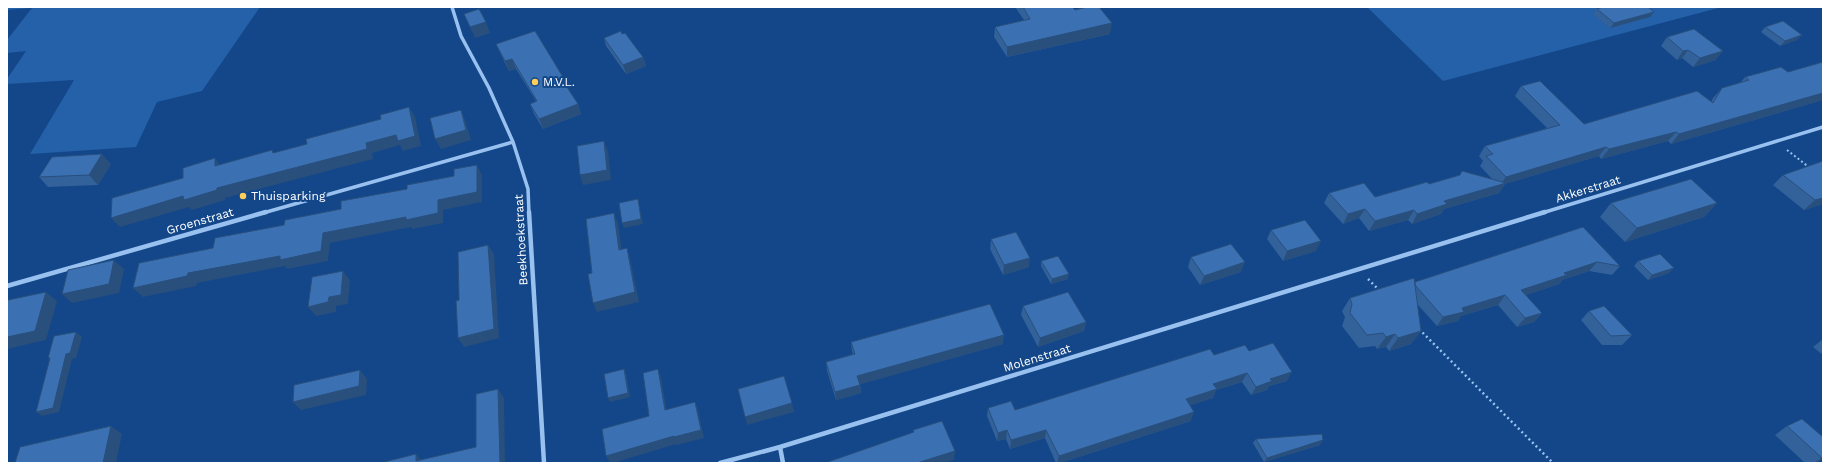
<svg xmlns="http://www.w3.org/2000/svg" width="1830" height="470" font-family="'Work Sans',sans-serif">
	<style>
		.green { fill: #2561a8 }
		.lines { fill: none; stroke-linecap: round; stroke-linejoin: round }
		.path-far1 { stroke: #99c1f0; stroke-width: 2; stroke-dasharray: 2 2.5; stroke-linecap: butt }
		.path { stroke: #99c1f0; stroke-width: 2.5; stroke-dasharray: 2 3; stroke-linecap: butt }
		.street-far1 { stroke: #99c1f0; stroke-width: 3.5 }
		.street { stroke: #99c1f0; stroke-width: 4.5 }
		.wall { fill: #336199 }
		.shaded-wall { fill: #294f7d }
		.building { fill: #3b71b2; stroke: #294f7d }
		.poi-dot { fill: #ffcd58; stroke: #134789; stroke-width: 1.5 }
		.labels { text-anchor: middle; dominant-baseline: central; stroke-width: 4; stroke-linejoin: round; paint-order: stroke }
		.poi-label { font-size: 12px; fill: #fff; stroke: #134789; text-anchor: start }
		.street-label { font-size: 12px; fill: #fff; stroke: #134789 }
	</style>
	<rect width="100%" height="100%" fill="#134789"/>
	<path class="green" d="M 7,7 L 260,7 L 202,91 L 157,102 L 136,147 L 30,154 L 74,80 L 7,84 L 7,79 L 26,51 L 7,53 L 7,40 L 32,8 L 7,10 Z
		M 1367,7 L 1722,7 L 1443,81 Z"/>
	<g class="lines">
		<path class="path-far1" d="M 1787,150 L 1810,168"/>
		<path class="path" d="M 1368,279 L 1380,291
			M 1419,329 L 1553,463"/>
		<path class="street-far1" d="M 452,7 L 461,36 L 489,88 L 513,142 L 528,189 L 529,213
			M 263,213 L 513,142
			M 1542,213 L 1823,127"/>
		<path class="street" d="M 529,212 L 544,463
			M 7,286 L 266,212
			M 780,447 L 783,463
			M 720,463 L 780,447 L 1545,212"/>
	</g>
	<path class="wall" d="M 1015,7 L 1072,7 L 1075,10 L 1110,34 L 1007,57 L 994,37 L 995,27 L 1024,20 Z
		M 1597,9 L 1654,12 L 1650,17 L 1610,28 L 1593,14 Z
		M 1765,27 L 1797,40 L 1780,46 L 1761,32 Z
		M 622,34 L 643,57 L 646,66 L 626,74 L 606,46 L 604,38 Z
		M 1667,37 L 1716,60 L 1693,67 L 1682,58 L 1677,60 L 1661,46 Z
		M 496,44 L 563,77 L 566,86 L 578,104 L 581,114 L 543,129 L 534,114 L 530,104 L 536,101 L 516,69 L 509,71 L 501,55 Z
		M 1823,62 L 1823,100 L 1671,144 L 1668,141 L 1601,159 L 1599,156 L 1505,184 L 1499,193 L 1444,209 L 1441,214 L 1412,224 L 1408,220 L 1369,231 L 1359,218 L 1343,224 L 1324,203 L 1329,193 L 1375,197 L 1429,184 L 1459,176 L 1462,171 L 1493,180 L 1480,166 L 1483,161 L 1479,156 L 1485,146 L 1547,128 L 1515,96 L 1521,86 L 1584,124 L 1711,102 L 1713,98 L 1722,88 L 1740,83 L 1745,77 L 1788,72 Z
		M 111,164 L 98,185 L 48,187 L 39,177 Z
		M 1783,175 L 1823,204 L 1804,210 L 1773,185 Z
		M 1611,203 L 1717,203 L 1704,217 L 1625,242 L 1600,217 Z
		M 1583,227 L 1620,266 L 1612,275 L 1589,271 L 1562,280 L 1559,284 L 1526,295 L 1542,313 L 1534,322 L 1517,327 L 1498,305 L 1461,316 L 1458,321 L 1437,326 L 1417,304 L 1421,331 L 1411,344 L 1389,351 L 1386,347 L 1377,349 L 1375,346 L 1359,348 L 1342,326 L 1345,317 L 1342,311 L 1350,298 L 1415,282 Z
		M 1271,230 L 1316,251 L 1283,261 L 1267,239 Z
		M 991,239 L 1029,267 L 1003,275 L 990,249 Z
		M 1191,257 L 1241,272 L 1200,285 L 1188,267 Z
		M 1041,261 L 1068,279 L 1051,284 L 1041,266 Z
		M 1638,261 L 1669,273 L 1648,280 L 1634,266 Z
		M 1023,306 L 1086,322 L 1084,331 L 1038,347 L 1021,315 Z
		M 1589,311 L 1632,335 L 1622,345 L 1602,345 L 1581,320 Z
		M 1823,339 L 1823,355 L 1813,347 Z
		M 851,342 L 1003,344 L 860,384 L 861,393 L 836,400 L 827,371 L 826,362 L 853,354 L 852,351 Z
		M 1249,351 L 1287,381 L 1269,386 L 1267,390 L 1251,395 L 1242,382 L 1216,390 L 1213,398 L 1190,405 L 1191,421 L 1060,463 L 1056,463 L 1045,438 L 1010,449 L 1006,439 L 997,441 L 987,416 L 988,408 L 1015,410 L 1214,355 Z
		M 1787,426 L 1823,437 L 1823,459 L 1816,463 L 1805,463 L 1775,435 Z
		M 1256,439 L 1320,445 L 1264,462 L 1253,443 Z"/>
	<path class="shaded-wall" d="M 1654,12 L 1650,17 L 1610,28 L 1614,23 Z
		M 486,22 L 490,33 L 475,38 L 470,27 Z
		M 1112,23 L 1110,34 L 1007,57 L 1007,47 Z
		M 1802,35 L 1797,40 L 1780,46 L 1785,41 Z
		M 1688,50 L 1682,58 L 1677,60 L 1683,51 Z
		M 1723,51 L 1716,60 L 1693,67 L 1700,58 Z
		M 643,57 L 646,66 L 626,74 L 623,65 Z
		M 512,59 L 516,69 L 509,71 L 505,61 Z
		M 563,77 L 567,88 L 561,78 Z
		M 1823,93 L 1823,100 L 1671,144 L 1679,134 Z
		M 578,104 L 581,114 L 543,129 L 539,119 Z
		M 409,107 L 415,117 L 421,146 L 403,151 L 400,145 L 372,153 L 373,159 L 225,198 L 225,200 L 192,210 L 189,207 L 120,227 L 111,218 L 183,196 L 217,188 L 366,143 Z
		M 461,110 L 465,120 L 471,140 L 441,149 L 435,139 Z
		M 1676,132 L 1668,141 L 1601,159 L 1609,149 Z
		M 604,141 L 608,151 L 611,180 L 583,185 L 580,175 Z
		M 1606,147 L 1599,156 L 1505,184 L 1499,193 L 1444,209 L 1441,214 L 1412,224 L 1417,214 L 1444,201 L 1500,185 L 1506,177 Z
		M 102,154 L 111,164 L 98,185 L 89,175 Z
		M 215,158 L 222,168 L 215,166 Z
		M 477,165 L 482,175 L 482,202 L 443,210 L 443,223 L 412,229 L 411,227 L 330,243 L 328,261 L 287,269 L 285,266 L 197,283 L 196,286 L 143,297 L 133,288 L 438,200 Z
		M 1823,198 L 1823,204 L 1804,210 L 1815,200 Z
		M 638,199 L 643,224 L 624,228 L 622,223 Z
		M 1717,203 L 1704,217 L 1625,242 L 1637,228 Z
		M 1365,209 L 1359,218 L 1343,224 L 1348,214 Z
		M 1414,210 L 1408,220 L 1369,231 L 1375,221 Z
		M 614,213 L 618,223 L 623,260 L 619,250 Z
		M 1321,241 L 1316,251 L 1283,261 L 1287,251 Z
		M 488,245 L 494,254 L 499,338 L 464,347 L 458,338 Z
		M 627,248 L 630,258 L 639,302 L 597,312 L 593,303 Z
		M 1030,258 L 1029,267 L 1003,275 L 1004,265 Z
		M 114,260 L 124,269 L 119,293 L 72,303 L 62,294 Z
		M 1245,262 L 1241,272 L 1200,285 L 1204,276 Z
		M 1597,262 L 1589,271 L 1562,280 L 1559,284 L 1514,299 L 1521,290 L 1564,273 Z
		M 1674,268 L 1669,273 L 1648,280 L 1652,275 Z
		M 343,271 L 350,280 L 348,304 L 336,306 L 336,312 L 316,316 L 308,307 L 329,297 Z
		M 1069,274 L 1068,279 L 1051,284 L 1052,279 Z
		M 46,292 L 57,301 L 46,340 L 7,349 L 7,337 Z
		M 1505,295 L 1498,305 L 1461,316 L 1458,321 L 1437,326 L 1443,317 L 1462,308 Z
		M 1542,313 L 1534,322 L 1517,327 L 1525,318 Z
		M 1086,322 L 1084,331 L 1038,347 L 1040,338 Z
		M 1421,331 L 1411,344 L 1389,351 L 1398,338 Z
		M 76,332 L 82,337 L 76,358 L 72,359 L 59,412 L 42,416 L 36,412 L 66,354 Z
		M 1395,334 L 1386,347 L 1377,349 L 1386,337 Z
		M 1004,335 L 1003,344 L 858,385 L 857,376 Z
		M 624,369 L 626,373 L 630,397 L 610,402 L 608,398 Z
		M 658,369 L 661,378 L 668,418 L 665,410 Z
		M 360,370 L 367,379 L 366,395 L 301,410 L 293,402 Z
		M 1292,372 L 1287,381 L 1269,386 L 1267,390 L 1251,395 L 1256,387 L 1270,379 Z
		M 1247,373 L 1242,382 L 1216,390 L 1213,398 L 1183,408 L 1186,399 L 1213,384 Z
		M 860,385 L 861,393 L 836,400 L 835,392 Z
		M 498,389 L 504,398 L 505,463 L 500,463 Z
		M 695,402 L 698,410 L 704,438 L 677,445 L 676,444 L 613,463 L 610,463 L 606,456 Z
		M 792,403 L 794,412 L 747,425 L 745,417 Z
		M 1194,412 L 1191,421 L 1060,463 L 1057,463 L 1059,456 Z
		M 111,426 L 122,434 L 116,463 L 103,463 Z
		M 1007,430 L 1006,439 L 997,441 L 998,433 Z
		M 1046,430 L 1045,438 L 1010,449 L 1011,440 Z
		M 1323,440 L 1320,445 L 1264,462 L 1267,458 Z
		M 955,451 L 954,460 L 944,463 L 917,463 Z
		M 416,454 L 423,463 L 416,461 Z
		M 1823,457 L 1823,459 L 1816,463 L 1814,463 Z"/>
	<path class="building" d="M 1023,7 L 1072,7 L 1075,10 L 1087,7 L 1099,7 L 1112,23 L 1007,47 L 995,27 L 1030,19 Z
		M 1603,7 L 1648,7 L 1654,12 L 1614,23 L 1597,9 Z
		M 479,9 L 486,22 L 470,27 L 464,14 Z
		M 1783,21 L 1802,35 L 1785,41 L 1765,27 Z
		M 1694,29 L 1723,51 L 1700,58 L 1688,50 L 1683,51 L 1667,37 Z
		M 535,31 L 563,77 L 561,78 L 578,104 L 539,119 L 530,104 L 537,101 L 512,59 L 505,61 L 496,44 Z
		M 621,31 L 622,34 L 625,33 L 643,57 L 623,65 L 604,38 Z
		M 1823,62 L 1823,93 L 1679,134 L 1676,132 L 1609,149 L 1606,147 L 1506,177 L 1486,156 L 1493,154 L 1485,146 L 1560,125 L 1521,86 L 1540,81 L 1584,124 L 1697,91 L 1713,103 L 1722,88 L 1749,80 L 1745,77 L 1781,67 L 1788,72 Z
		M 409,107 L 415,136 L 398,141 L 396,135 L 366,143 L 367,149 L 217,188 L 217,190 L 184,200 L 183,196 L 111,218 L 112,198 L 183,178 L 183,168 L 215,158 L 215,166 L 272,150 L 273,153 L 307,144 L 306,139 L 381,119 L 380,115 Z
		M 461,110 L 466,130 L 435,139 L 430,118 Z
		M 604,141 L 607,170 L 580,175 L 577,146 Z
		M 102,154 L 89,175 L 39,177 L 52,157 Z
		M 1823,161 L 1823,198 L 1815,200 L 1783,175 Z
		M 477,165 L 477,192 L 438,200 L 438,213 L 406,220 L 406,217 L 323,233 L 321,251 L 280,260 L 280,256 L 188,273 L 187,276 L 133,288 L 139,263 L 213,248 L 215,238 L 284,225 L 285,220 L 341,209 L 341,201 L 407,189 L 407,185 L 454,176 L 454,169 Z
		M 1462,171 L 1506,183 L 1444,201 L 1447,204 L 1417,214 L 1414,210 L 1375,221 L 1365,209 L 1348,214 L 1329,193 L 1364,183 L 1375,197 L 1427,182 L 1429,184 L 1460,175 Z
		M 1691,179 L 1717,203 L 1637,228 L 1611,203 Z
		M 638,199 L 641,219 L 622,223 L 619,203 Z
		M 614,213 L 619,250 L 627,248 L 635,292 L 593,303 L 588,274 L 592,273 L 586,219 Z
		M 1305,220 L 1321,241 L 1287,251 L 1271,230 Z
		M 1583,227 L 1620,266 L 1597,262 L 1564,273 L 1567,275 L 1521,290 L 1542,313 L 1525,318 L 1505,295 L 1462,308 L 1464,312 L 1443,317 L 1415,285 L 1415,282 Z
		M 1016,232 L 1030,258 L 1004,265 L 991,239 Z
		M 1231,244 L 1245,262 L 1204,276 L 1191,257 Z
		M 488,245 L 494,329 L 458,338 L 456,301 L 459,300 L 458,252 Z
		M 1660,254 L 1674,268 L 1652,275 L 1638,261 Z
		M 1058,256 L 1069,274 L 1052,279 L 1041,261 Z
		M 114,260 L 109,284 L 62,294 L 68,270 Z
		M 343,271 L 341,295 L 329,297 L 328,302 L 308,307 L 312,277 Z
		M 1414,278 L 1421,331 L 1398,338 L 1395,334 L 1386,337 L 1383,333 L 1367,335 L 1350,313 L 1352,304 L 1350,298 Z
		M 46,292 L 35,331 L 7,337 L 7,302 L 8,300 Z
		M 1068,292 L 1086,322 L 1040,338 L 1023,306 Z
		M 990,304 L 1004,335 L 857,376 L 860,385 L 835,392 L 826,362 L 855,354 L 851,342 Z
		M 1604,306 L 1632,335 L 1611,336 L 1589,311 Z
		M 76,332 L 70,353 L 66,354 L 53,408 L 36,412 L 50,358 L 48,358 L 54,336 Z
		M 1273,343 L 1292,372 L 1270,379 L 1272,381 L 1256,387 L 1247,373 L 1213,384 L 1217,389 L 1186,399 L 1194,412 L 1059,456 L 1046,430 L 1011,440 L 1007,430 L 998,433 L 988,408 L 1011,401 L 1015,410 L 1210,349 L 1214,355 L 1245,345 L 1249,351 Z
		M 624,369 L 628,393 L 608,398 L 604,374 Z
		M 658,369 L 665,410 L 695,402 L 701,430 L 674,437 L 674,436 L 606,456 L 602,429 L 649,416 L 643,373 Z
		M 360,370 L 359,386 L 293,402 L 294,385 Z
		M 784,376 L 792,403 L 745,417 L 738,389 Z
		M 498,389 L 500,463 L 380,463 L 416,454 L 416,461 L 476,447 L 476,394 Z
		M 1802,419 L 1823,437 L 1823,457 L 1822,458 L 1787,426 Z
		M 942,421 L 955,451 L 917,463 L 825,463 L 914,432 L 913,430 Z
		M 111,426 L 103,463 L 15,463 L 20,447 Z
		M 1322,434 L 1323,440 L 1267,458 L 1256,439 Z"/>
	<g class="poi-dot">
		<circle cx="535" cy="82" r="4"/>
		<circle cx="243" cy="196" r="4"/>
	</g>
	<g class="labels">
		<g class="poi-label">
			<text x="543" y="82">M.V.L.</text>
			<text x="251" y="196">Thuisparking</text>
		</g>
		<g class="street-label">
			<text transform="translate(1588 189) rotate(-17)">Akkerstraat</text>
			<text transform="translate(200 221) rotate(-16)">Groenstraat</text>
			<text transform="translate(521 240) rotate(-93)">Beekhoekstraat</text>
			<text transform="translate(1037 358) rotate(-17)">Molenstraat</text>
		</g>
	</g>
	<rect width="1830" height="470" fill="none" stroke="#ffffff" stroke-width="16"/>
</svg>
